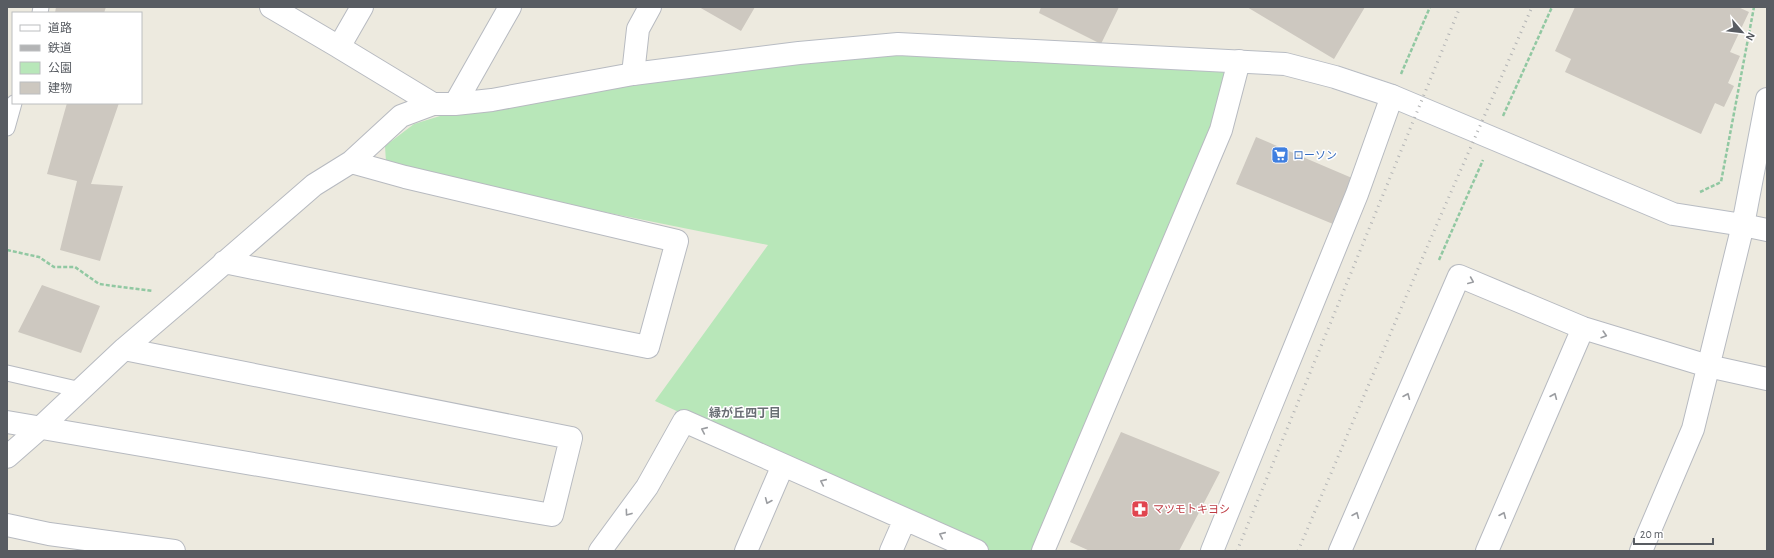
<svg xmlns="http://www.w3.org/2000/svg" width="1774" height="558" font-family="'Alegreya Sans','Noto Sans JP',sans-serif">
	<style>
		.green { fill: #b8e7b9 }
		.building { fill: #cdc8c0 }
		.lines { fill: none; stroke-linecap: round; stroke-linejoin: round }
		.lane-casing { stroke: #b7bac0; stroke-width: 17 }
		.street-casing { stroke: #b7bac0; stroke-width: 24 }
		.secondary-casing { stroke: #b8bcc3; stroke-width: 24 }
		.path { stroke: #91c8a2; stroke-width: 2.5; stroke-dasharray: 4 2; stroke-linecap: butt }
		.lane { stroke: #fff; stroke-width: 15 }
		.street { stroke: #fff; stroke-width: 22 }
		.secondary { stroke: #fff; stroke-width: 22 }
		.rail { stroke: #b3b4b5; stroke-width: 3; stroke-dasharray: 1 5; stroke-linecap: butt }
		.oneway { stroke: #9b9da1 }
		.labels { text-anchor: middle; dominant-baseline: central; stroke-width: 3; stroke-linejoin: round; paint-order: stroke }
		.shop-label { font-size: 11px; fill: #366cbe; stroke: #fff; text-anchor: start }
		.health-label { font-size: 11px; fill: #be3a42; stroke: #fff; text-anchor: start }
		.neighbourhood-label { font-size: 12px; font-weight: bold; fill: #696e74; stroke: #fff }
	</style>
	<rect width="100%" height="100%" fill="#edeadf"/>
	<path class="green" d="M 898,44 L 1239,61 L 1042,551 L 980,551 L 655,401 L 768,245 L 510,193 L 386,162 L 385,146 L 414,124 L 492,100 Z"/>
	<path class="building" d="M 56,7 L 106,7 L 104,13 L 55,13 Z
		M 699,7 L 755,7 L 741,31 Z
		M 1041,7 L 1119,7 L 1101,44 L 1039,13 Z
		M 1247,7 L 1365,7 L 1334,59 Z
		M 1575,7 L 1738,7 L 1749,12 L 1730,52 L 1740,56 L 1728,83 L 1734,86 L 1724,107 L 1715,103 L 1701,134 L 1565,72 L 1571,59 L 1555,51 Z
		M 67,103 L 119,103 L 91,184 L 123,186 L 100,261 L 60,250 L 77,181 L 47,174 Z
		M 1256,137 L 1352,178 L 1333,224 L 1236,184 Z
		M 42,285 L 100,306 L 81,353 L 18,332 Z
		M 1121,432 L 1220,472 L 1179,551 L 1090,551 L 1070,542 Z"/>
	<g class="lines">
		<g class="lane-casing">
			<path id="lane" d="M 40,13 L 41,7
				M 7,128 L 14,103
				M 7,373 L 81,390"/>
		</g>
		<g class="street-casing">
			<path id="street" d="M 271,7 L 339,47
				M 362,7 L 339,47 L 433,104
				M 455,104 L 510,7
				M 224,262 L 648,347 L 677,241 L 405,177 L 351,162
				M 7,422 L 552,515 L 571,438 L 124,349
				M 1259,435 L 1357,194 L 1392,96
				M 7,457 L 39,429 L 124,349 L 186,296 L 314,185 L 351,162 L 401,116 L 433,104 L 455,104 L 492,100 L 633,74 L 638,29 L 650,7
				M 7,525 L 49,534 L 174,551
				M 600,551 L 647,487 L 684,421 L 977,551
				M 746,551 L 783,465
				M 891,551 L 905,519
				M 1043,551 L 1221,130 L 1239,61
				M 1340,551 L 1459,276 L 1583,328 L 1708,366 L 1767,379
				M 1487,551 L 1583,328
				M 1641,551 L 1693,429 L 1743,225 L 1767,230"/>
		</g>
		<g class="secondary-casing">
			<path id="secondary" d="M 633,74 L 799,53 L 898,44 L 1285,64 L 1335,77 L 1392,96 L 1673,214 L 1743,225 L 1767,99
				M 1212,551 L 1259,435"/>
		</g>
		<path class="path" d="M 1401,74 L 1430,7
			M 1503,116 L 1552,7
			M 1700,192 L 1721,182 L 1754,7
			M 7,250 L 39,257 L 54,267 L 75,267 L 99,284 L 153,291
			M 1439,260 L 1483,160"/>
		<use href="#lane" class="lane"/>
		<use href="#street" class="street"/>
		<use href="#secondary" class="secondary"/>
		<path class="rail" d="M 1237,551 L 1460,7
			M 1298,551 L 1431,238 L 1532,7"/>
	</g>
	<defs><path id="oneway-chevron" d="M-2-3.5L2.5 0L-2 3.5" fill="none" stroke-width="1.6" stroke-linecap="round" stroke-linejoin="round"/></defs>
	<g class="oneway">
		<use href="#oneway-chevron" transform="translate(1471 281) rotate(23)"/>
		<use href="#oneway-chevron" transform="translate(1604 335) rotate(17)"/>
		<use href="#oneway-chevron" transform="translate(1407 396) rotate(-67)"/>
		<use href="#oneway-chevron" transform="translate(1554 396) rotate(-67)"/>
		<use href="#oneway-chevron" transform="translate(704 430) rotate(-156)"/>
		<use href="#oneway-chevron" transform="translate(823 482) rotate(-156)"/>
		<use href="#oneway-chevron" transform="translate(768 501) rotate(113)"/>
		<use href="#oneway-chevron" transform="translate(628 513) rotate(126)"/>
		<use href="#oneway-chevron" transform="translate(1356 515) rotate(-67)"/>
		<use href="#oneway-chevron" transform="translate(1503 515) rotate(-67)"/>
		<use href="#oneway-chevron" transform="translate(942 535) rotate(-156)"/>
	</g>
	<defs>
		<g id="supermarket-square" transform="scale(0.9)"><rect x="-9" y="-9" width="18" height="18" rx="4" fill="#3f7fe0" stroke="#fff"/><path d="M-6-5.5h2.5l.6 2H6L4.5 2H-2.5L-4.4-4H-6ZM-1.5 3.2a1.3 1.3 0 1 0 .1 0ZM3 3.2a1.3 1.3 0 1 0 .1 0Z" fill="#fff"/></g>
		<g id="pharmacy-square" transform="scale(0.9)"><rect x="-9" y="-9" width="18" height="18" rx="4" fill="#e0444e" stroke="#fff"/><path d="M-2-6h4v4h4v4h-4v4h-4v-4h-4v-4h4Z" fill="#fff"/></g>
	</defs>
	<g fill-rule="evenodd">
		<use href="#supermarket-square" x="1280" y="155"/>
		<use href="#pharmacy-square" x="1140" y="509"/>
	</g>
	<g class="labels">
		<g class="shop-label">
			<text x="1293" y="155">ローソン</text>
		</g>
		<g class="health-label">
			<text x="1153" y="509">マツモトキヨシ</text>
		</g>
		<g class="neighbourhood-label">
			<text x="745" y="413">緑が丘四丁目</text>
		</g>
	</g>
	<rect width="1774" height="558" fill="none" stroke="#585c62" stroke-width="16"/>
	<rect x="12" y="12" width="130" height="92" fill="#ffffff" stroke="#bcbec0"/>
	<rect x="20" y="25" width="20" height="6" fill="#ffffff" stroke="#bcbec0"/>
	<text x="48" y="32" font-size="12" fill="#585c62">道路</text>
	<rect x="20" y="45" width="20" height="6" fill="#b3b4b5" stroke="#bcbec0"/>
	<text x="48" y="52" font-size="12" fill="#585c62">鉄道</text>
	<rect x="20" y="62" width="20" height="12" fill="#b8e7b9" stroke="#bcbec0"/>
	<text x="48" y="72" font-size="12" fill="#585c62">公園</text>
	<rect x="20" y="82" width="20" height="12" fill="#cdc8c0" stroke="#bcbec0"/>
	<text x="48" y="92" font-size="12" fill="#585c62">建物</text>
	<g transform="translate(1742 32) rotate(118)" stroke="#ffffff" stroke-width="3" paint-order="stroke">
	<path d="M0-3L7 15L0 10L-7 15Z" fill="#585c62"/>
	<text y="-6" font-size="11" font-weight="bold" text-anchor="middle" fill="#585c62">N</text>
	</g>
	<path d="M1634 538v6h79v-6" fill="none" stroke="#585c62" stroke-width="2"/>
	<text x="1640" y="538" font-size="12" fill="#585c62" stroke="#ffffff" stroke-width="3" paint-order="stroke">20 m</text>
</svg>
